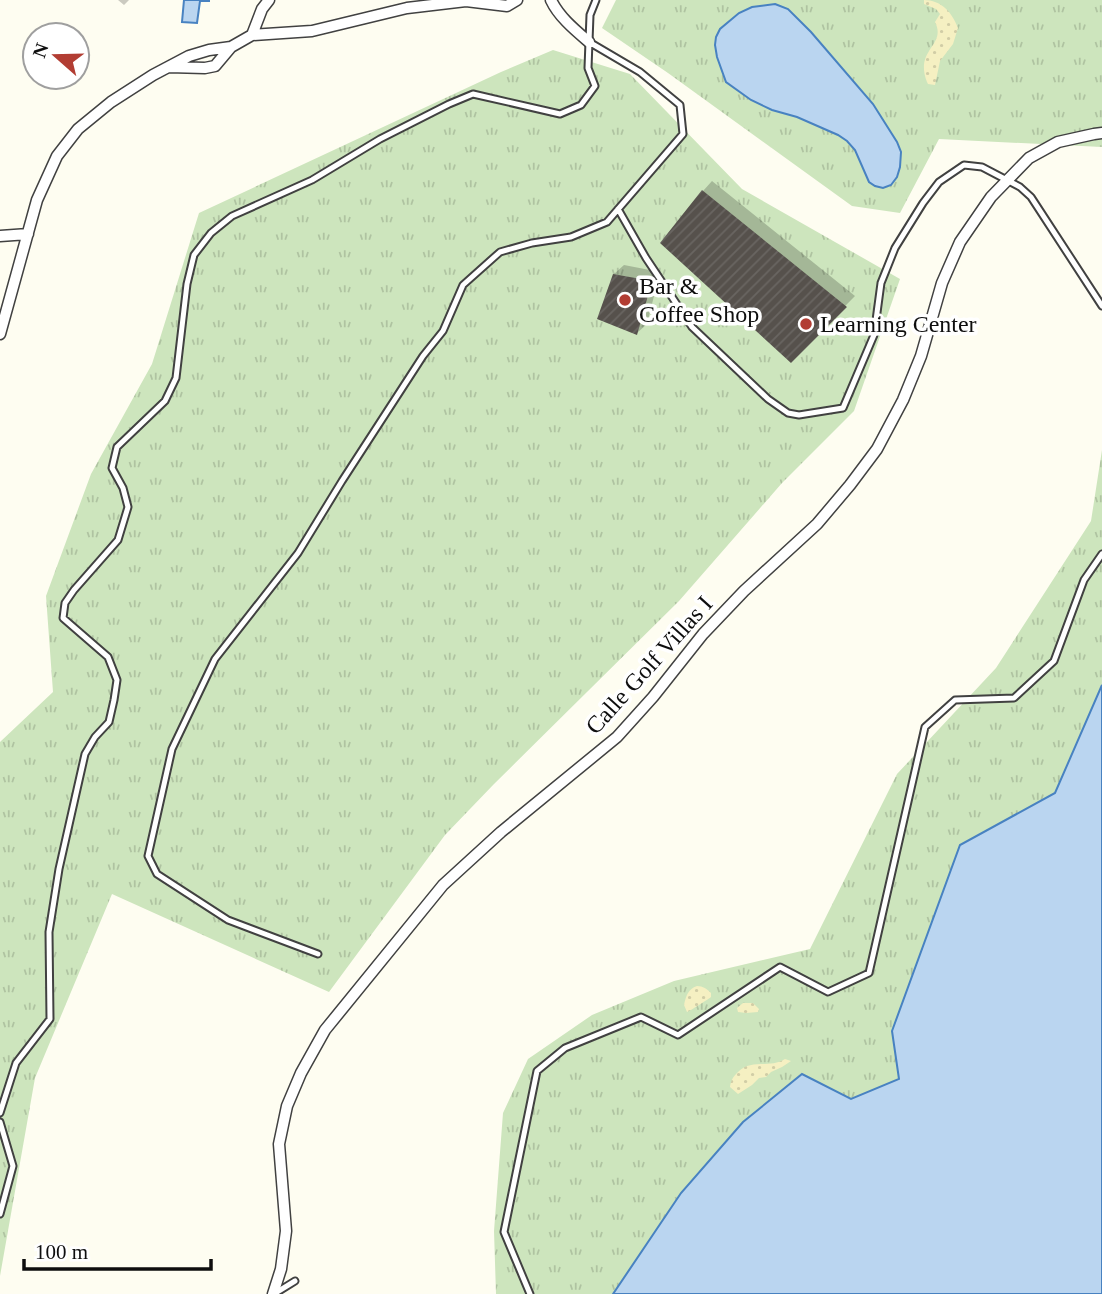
<svg xmlns="http://www.w3.org/2000/svg" width="1102" height="1294" font-family="'Times New Roman',serif">
	<style>
		.grass { fill: url(#grass-tufts) }
		.sand { fill: url(#sand-dots) }
		.water { fill: #bad5f0; stroke: #4882c1; stroke-width: 2 }
		.shadow { fill: #0003 }
		.building { fill: url(#building-hatch) }
		.lines { fill: none; stroke-linecap: round; stroke-linejoin: round }
		.service-casing { stroke: #414141; stroke-width: 9 }
		.minor-casing { stroke: #414141; stroke-width: 13 }
		.service { stroke: #fff; stroke-width: 5 }
		.minor { stroke: #fff; stroke-width: 10 }
		.poi-dot { fill: #b23d33; stroke: #fff; stroke-width: 2.5 }
		.labels { text-anchor: middle; dominant-baseline: central; stroke-width: 7; stroke-linejoin: round; paint-order: stroke }
		.poi-label { font-size: 24px; fill: #0e0e0e; stroke: #fff; text-anchor: start }
		.street-label { font-size: 24px; fill: #0e0e0e; stroke: #fff }
	</style>
	<defs>
		<pattern id="grass-tufts" width="24" height="20" patternUnits="userSpaceOnUse" patternTransform="scale(1.75)"><rect width="24" height="20" fill="#cde5bd"/><path d="M3 7l-1-3M5 7V3M7 7l1-3M15 17l-1-3M17 17v-4M19 17l1-3" fill="none" stroke="#afc3a1"/></pattern>
		<pattern id="sand-dots" width="8" height="8" patternUnits="userSpaceOnUse" patternTransform="scale(1.75)"><rect width="8" height="8" fill="#f5f0c2"/><path d="M2 2h.1M6 6h.1" fill="none" stroke="#d1cda6" stroke-width="1.8" stroke-linecap="round"/></pattern>
		<pattern id="building-hatch" width="6" height="6" patternUnits="userSpaceOnUse" patternTransform="scale(1.75)"><rect width="6" height="6" fill="#56514c"/><path d="M-1 1l2-2M0 6l6-6M5 7l2-2" fill="none" stroke="#696561"/></pattern>
	</defs>
	<rect width="100%" height="100%" fill="#fefdf1"/>
	<path class="grass" d="M 616,0 L 1102,0 L 1102,147 L 939,139 L 900,213 L 852,206 L 668,73 L 602,28 Z
		M 553,50 L 630,74 L 742,189 L 900,279 L 854,411 L 782,483 L 679,601 L 494,784 L 445,835 L 329,992 L 112,894 L 35,1078 L 0,1276 L 0,742 L 53,692 L 46,596 L 91,474 L 152,364 L 199,213 L 501,72 Z
		M 1102,450 L 1102,749 L 920,1091 L 644,1294 L 496,1294 L 494,1231 L 503,1113 L 528,1059 L 592,1015 L 674,981 L 810,949 L 897,774 L 996,668 L 1091,521 Z"/>
	<path class="sand" d="M 924,0 C 941,0 952,12 958,28 L 953,44 L 940,61 L 935,85 L 928,84 L 927,82 C 914,49 947,46 935,22 L 940,14 L 936,9 L 924,4 Z
		M 697,986 C 703,986 707,989 711,993 L 711,997 C 707,1000 690,1011 687,1012 L 684,1005 C 686,996 688,989 697,986 Z
		M 743,1003 L 753,1003 L 759,1009 L 758,1012 L 746,1013 L 738,1012 L 737,1008 Z
		M 785,1059 L 791,1061 L 782,1067 L 771,1072 L 766,1077 L 759,1078 L 752,1085 L 738,1094 L 730,1087 C 731,1080 733,1077 738,1072 C 751,1058 770,1069 785,1059 Z"/>
	<path class="water" d="M 184,0 L 209,0 L 209,1 L 200,1 L 197,23 L 182,22 Z
		M 775,4 L 788,9 L 811,32 L 873,104 L 897,142 L 901,152 L 900,167 L 897,177 L 891,185 L 883,188 L 875,186 L 869,182 L 855,150 L 847,141 L 838,135 L 797,117 L 772,110 L 751,100 L 726,82 L 717,57 L 715,45 L 716,37 L 720,29 L 739,13 L 752,7 Z
		M 1102,685 L 1102,1294 L 613,1294 L 681,1193 L 743,1122 L 802,1074 L 851,1099 L 899,1079 L 892,1031 L 960,845 L 1055,793 Z"/>
	<path class="shadow" d="M 118,0 L 129,0 L 124,5 Z
		M 712,181 L 855,296 L 791,361 L 703,191 Z
		M 624,265 L 660,272 L 647,324 L 637,333 L 614,274 Z"/>
	<path class="building" d="M 702,190 L 847,307 L 791,363 L 660,243 Z
		M 613,274 L 652,281 L 637,335 L 597,319 Z"/>
	<g class="lines">
		<g class="service-casing">
			<path id="service" d="M 618,209 L 646,258 L 692,327 L 768,399 L 788,413 L 799,415 L 843,408 L 874,335 L 881,283 L 895,248 L 923,203 L 939,182 L 964,165 L 982,167 L 1020,187 L 1031,197 L 1102,306
				M 318,954 L 228,920 L 157,874 L 148,856 L 172,749 L 215,659 L 298,553 L 342,481 L 423,356 L 443,331 L 463,285 L 500,252 L 532,243 L 571,237 L 607,222 L 683,134 L 680,105 L 640,72 L 589,42
				M 0,1113 L 16,1063 L 50,1019 L 49,932 L 59,869 L 85,754 L 95,737 L 109,722 L 114,700 L 117,680 L 108,657 L 63,618 L 65,603 L 74,590 L 118,540 L 128,507 L 123,488 L 112,468 L 117,447 L 165,401 L 176,378 L 187,284 L 194,255 L 211,233 L 232,216 L 312,180 L 380,139 L 449,104 L 473,94 L 560,114 L 581,105 L 595,86 L 588,68 L 590,15 L 596,0
				M 0,1122 L 13,1166 L 0,1214
				M 274,1294 L 295,1281
				M 530,1294 L 504,1232 L 537,1071 L 565,1048 L 641,1017 L 678,1035 L 780,967 L 828,992 L 869,973 L 925,727 L 955,700 L 1014,698 L 1054,661 L 1084,580 L 1102,554"/>
		</g>
		<g class="minor-casing">
			<path id="minor" d="M 551,0 C 559,17 575,30 589,42
				M 252,35 L 262,9 L 269,0
				M 169,67 L 205,68 L 215,66 L 231,47 L 252,35 L 312,31 L 407,8 L 466,1 L 507,6 L 517,0
				M 0,236 L 28,234
				M 0,334 L 37,200 L 57,156 L 78,129 L 111,102 L 153,75 L 189,56 L 209,50 L 231,47
				M 273,1294 L 281,1269 L 286,1231 L 279,1144 L 287,1106 L 301,1073 L 325,1030 L 443,885 L 501,832 L 617,737 L 653,697 L 703,634 L 744,591 L 817,524 L 850,485 L 877,449 L 903,400 L 921,356 L 942,283 L 960,242 L 991,197 L 1029,158 L 1058,142 L 1094,134 L 1102,133"/>
		</g>
		<use href="#service" class="service"/>
		<use href="#minor" class="minor"/>
	</g>
	<g class="poi-dot">
		<circle cx="625" cy="300" r="7"/>
		<circle cx="806" cy="324" r="7"/>
	</g>
	<g class="labels">
		<g class="poi-label">
			<text x="639" y="286">Bar &amp;<tspan x="639" dy="28">Coffee Shop</tspan></text>
			<text x="820" y="324">Learning Center</text>
		</g>
		<g class="street-label">
			<text transform="translate(649 665) rotate(-48)">Calle Golf Villas I</text>
		</g>
	</g>
	<g transform="translate(56 56) rotate(290)"><circle r="33" fill="#ffffff" stroke="#9f9f9f" stroke-width="2"/>
	<path d="M0-5L12 26L0 18L-12 26Z" fill="#b23d33"/>
	<text y="-10" font-size="19" font-weight="bold" text-anchor="middle" fill="#0e0e0e">N</text>
	</g>
	<path d="M24 1259v10h187v-10" fill="none" stroke="#0e0e0e" stroke-width="3.5"/>
	<text x="35" y="1259" font-size="21" fill="#0e0e0e" stroke="#ffffff" stroke-width="5" paint-order="stroke">100 m</text>
</svg>
